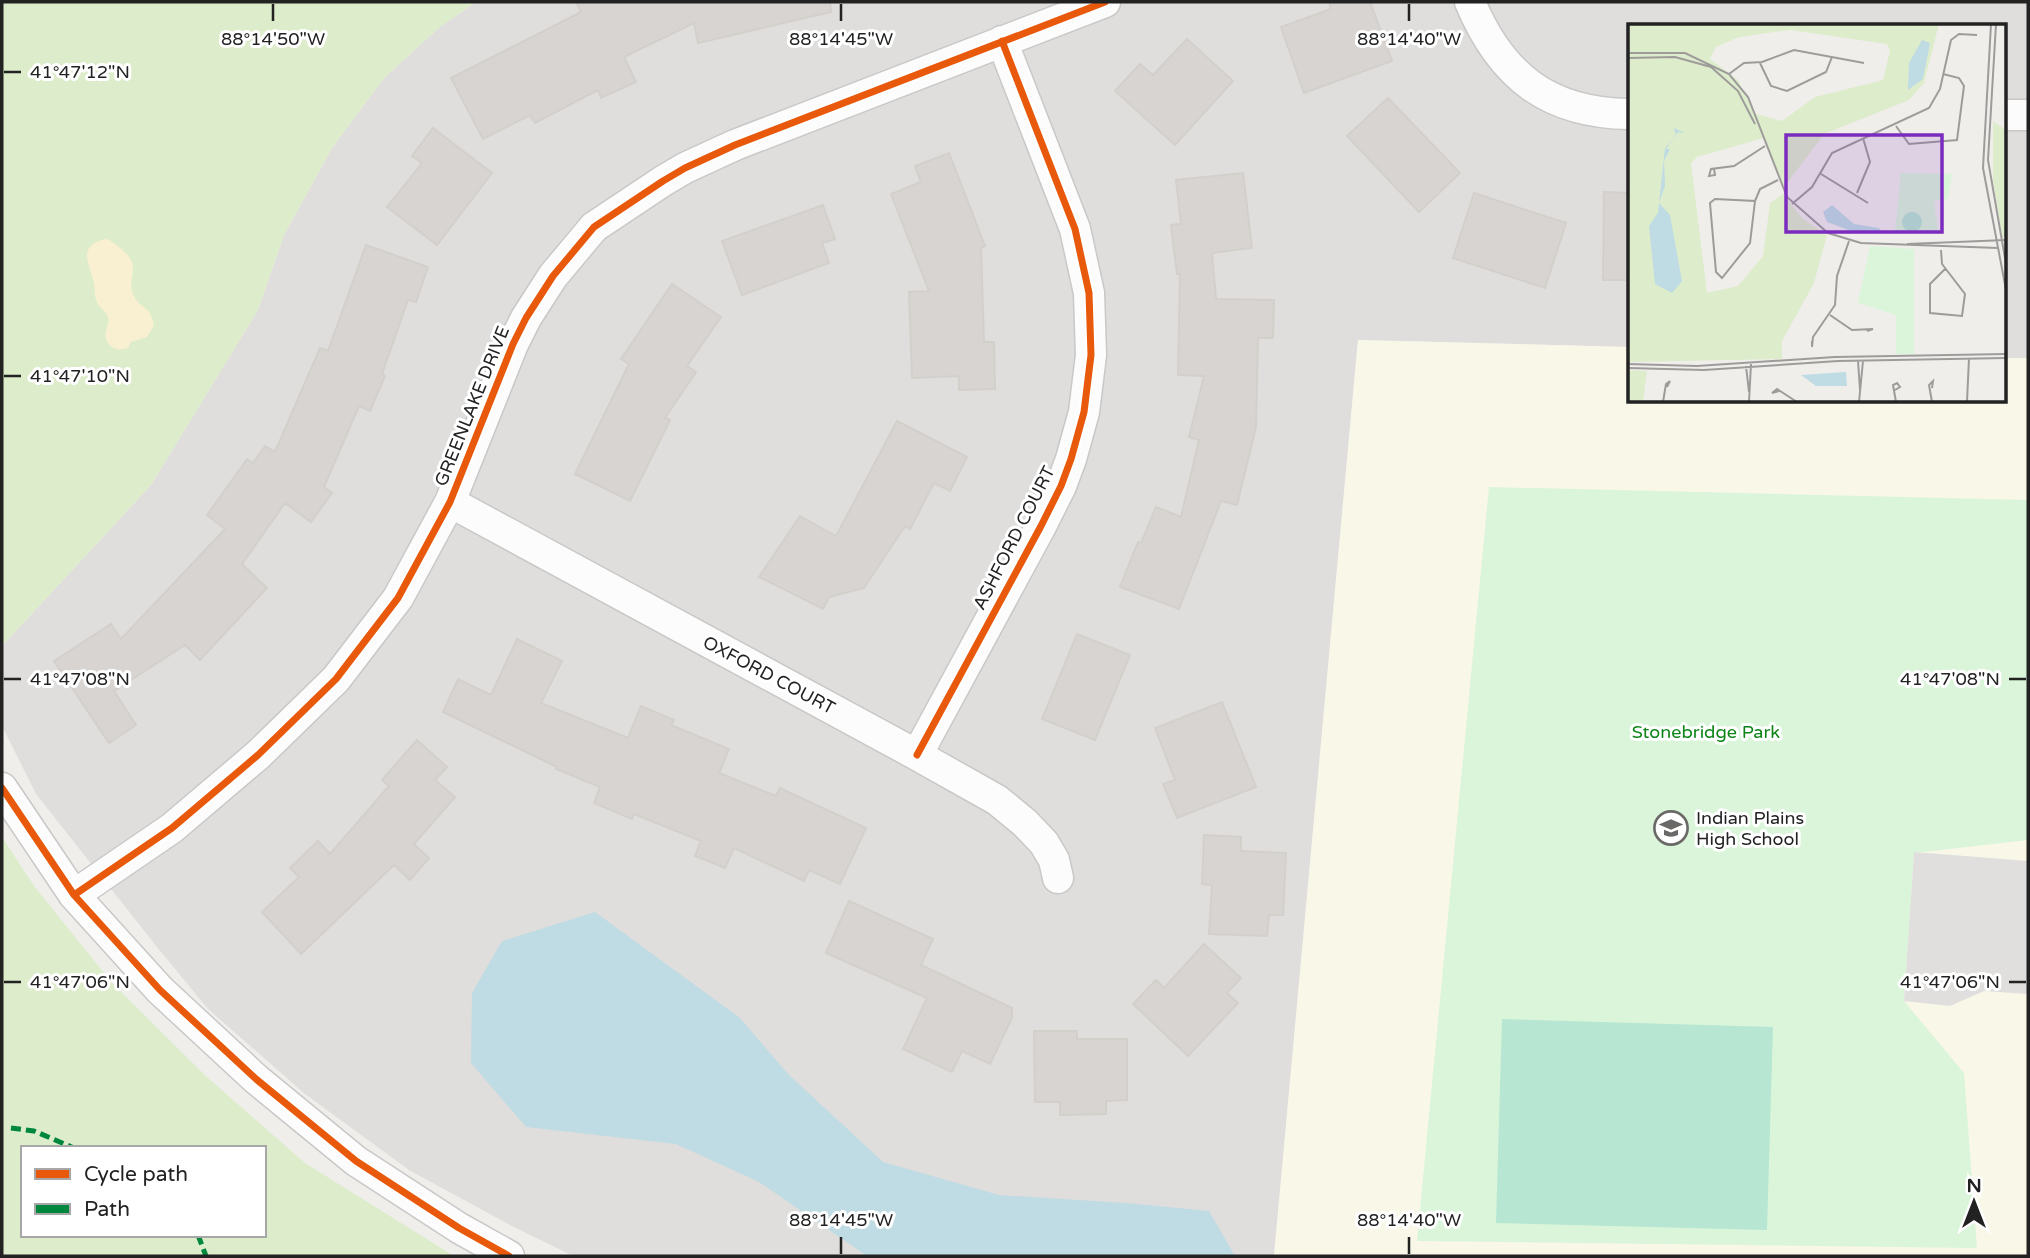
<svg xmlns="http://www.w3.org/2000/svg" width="2030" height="1258" font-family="'Varela Round',sans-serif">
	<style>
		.residential { fill: #dfdedc }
		.education { fill: #f8f7e8 }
		.grass { fill: #ddeccb; fill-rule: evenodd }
		.sand { fill: #f8f0d0 }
		.park { fill: #daf5da }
		.pitch { fill: #b7e6d2 }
		.parking { fill: #e0dfde }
		.water { fill: #bfdbe3 }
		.building { fill: #d7d4d2; stroke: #d3d0cc; stroke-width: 2 }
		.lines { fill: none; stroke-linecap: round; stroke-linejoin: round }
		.street-casing { stroke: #c9c8c7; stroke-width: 33 }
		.street { stroke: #fdfcfc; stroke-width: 30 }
		.quiet { stroke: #00873e; stroke-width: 5; stroke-dasharray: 10 5; stroke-linecap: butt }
		.cycleway-casing { stroke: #fff; stroke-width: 11 }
		.cycleway { stroke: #e8590c; stroke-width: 7 }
		.ticks { fill: none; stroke: #222; stroke-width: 2.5 }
		.labels { text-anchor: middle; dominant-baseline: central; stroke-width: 6; stroke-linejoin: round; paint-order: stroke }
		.street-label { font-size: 18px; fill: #222; stroke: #fff }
		.park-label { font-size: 18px; fill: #0c8416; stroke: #fff }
		.poi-label { font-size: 18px; fill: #222; stroke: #fff; text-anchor: start }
		.inset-road { fill: none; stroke: #9e9c9b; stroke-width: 2 }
		.view { fill: #7b2cbf; fill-opacity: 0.15; stroke: #7b2cbf; stroke-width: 3.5 }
		.inset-edge { fill: none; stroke: #222; stroke-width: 3.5 }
		.ticks-label { font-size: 18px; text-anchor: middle; fill: #222; stroke: #fff; stroke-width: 6; stroke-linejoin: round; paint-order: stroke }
	</style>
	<rect width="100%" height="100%" fill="#f0eeeb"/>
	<path class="residential" d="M 476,2 L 2028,2 L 2028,358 L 2004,358 L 2004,26 L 1629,26 L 1629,347 L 1358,340 L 1274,1256 L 573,1256 L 510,1225 L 409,1170 L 305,1094 L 208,1009 L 157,947 L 36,794 L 2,726 L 2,646 L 151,485 L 258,310 L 284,235 L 332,148 L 384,78 L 440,27 Z"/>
	<path class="education" d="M 1358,340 L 1629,347 L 1629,401 L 2004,401 L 2004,358 L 2028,358 L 2028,1256 L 1274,1256 Z"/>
	<path class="grass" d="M 2,2 L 476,2 L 440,27 L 384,78 L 332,148 L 284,235 L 258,310 L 151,485 L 2,646 Z
		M 2,837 L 34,886 L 113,984 L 207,1077 L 305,1163 L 454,1256 L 2,1256 ZM 23,1148 L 264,1148 L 264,1235 L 23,1235 Z"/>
	<path class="sand" d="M 105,239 C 112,240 113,243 119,247 C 146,268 124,278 134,296 C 141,310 151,305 154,326 L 147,337 L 131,342 L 128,348 C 122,349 117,351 112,347 C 98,335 111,326 108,317 C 106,311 101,309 98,304 C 94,298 95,290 94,283 C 89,263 77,246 105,239 Z"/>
	<path class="park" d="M 1489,487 L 2028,500 L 2028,840 L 1914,853 L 1904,1001 L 1964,1073 L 1977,1248 L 1417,1241 Z"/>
	<path class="pitch" d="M 1502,1019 L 1773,1027 L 1767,1230 L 1496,1223 Z"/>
	<path class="parking" d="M 1914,852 L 2028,861 L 2028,994 L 1984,991 L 1950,1006 L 1904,1001 Z"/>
	<path class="water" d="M 595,912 L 740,1018 L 788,1074 L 883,1162 L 999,1195 L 1126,1203 L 1209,1211 L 1235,1256 L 867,1256 L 759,1182 L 676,1144 L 526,1127 L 471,1063 L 472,993 L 502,941 Z"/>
	<path class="building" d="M 576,2 L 830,2 L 831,12 L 698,43 L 694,23 L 624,57 L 636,82 L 601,98 L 598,90 L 535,123 L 530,115 L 483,139 L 451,78 L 581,12 Z
		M 1329,2 L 1370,2 L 1392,61 L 1304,93 L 1281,27 L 1331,9 Z
		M 1187,39 L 1233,81 L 1175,145 L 1115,91 L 1140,64 L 1153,75 Z
		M 1388,98 L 1460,173 L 1419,212 L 1347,136 Z
		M 433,128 L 492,173 L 437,245 L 387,207 L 422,163 L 412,156 Z
		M 949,153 L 985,246 L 981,248 L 984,342 L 994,342 L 995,389 L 959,390 L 959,376 L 912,378 L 909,292 L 929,291 L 891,194 L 921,182 L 915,166 Z
		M 1243,173 L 1252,248 L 1212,253 L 1216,299 L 1274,300 L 1273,338 L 1258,338 L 1256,427 L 1237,505 L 1221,501 L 1179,609 L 1120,587 L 1138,542 L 1141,543 L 1156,507 L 1181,517 L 1199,440 L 1189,437 L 1204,376 L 1178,375 L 1180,274 L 1177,274 L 1171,225 L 1181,224 L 1176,180 Z
		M 1604,192 L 1629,193 L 1629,280 L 1603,280 Z
		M 1474,193 L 1566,223 L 1545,288 L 1453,258 Z
		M 823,205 L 835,239 L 822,243 L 829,263 L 742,295 L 722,241 Z
		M 366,245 L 428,267 L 416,302 L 408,300 L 382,374 L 385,376 L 370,411 L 359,406 L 324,487 L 332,493 L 311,522 L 285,503 L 242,564 L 267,588 L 200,660 L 185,645 L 114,691 L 136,725 L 109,743 L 54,661 L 111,624 L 121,639 L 225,529 L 207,515 L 247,459 L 253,463 L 265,446 L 275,452 L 320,348 L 328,351 Z
		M 672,284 L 721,317 L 687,366 L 696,372 L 665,418 L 670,420 L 630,501 L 575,474 L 629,364 L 621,359 Z
		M 897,421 L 967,457 L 950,491 L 934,483 L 910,529 L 905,526 L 864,588 L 829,597 L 823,609 L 759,577 L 800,516 L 836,536 Z
		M 1077,634 L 1130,655 L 1095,740 L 1042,719 Z
		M 517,639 L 562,661 L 541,703 L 628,738 L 641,706 L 674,720 L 671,725 L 729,749 L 719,773 L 776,796 L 780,788 L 866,828 L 840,884 L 809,870 L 804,881 L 734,848 L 725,868 L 695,856 L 701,841 L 634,814 L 632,819 L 594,803 L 600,787 L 556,769 L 557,767 L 443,712 L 458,679 L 491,695 Z
		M 1222,702 L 1256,787 L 1177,818 L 1163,784 L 1175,780 L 1155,728 Z
		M 417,740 L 447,767 L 435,780 L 455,797 L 414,844 L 429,858 L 410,880 L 394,865 L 301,954 L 262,912 L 299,877 L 290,868 L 318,841 L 330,854 L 389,786 L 382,780 Z
		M 1204,835 L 1241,837 L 1241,851 L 1286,853 L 1283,915 L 1269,915 L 1267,936 L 1209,934 L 1212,885 L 1202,884 Z
		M 849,901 L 933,939 L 921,965 L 1012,1008 L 1012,1018 L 990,1064 L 962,1051 L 952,1072 L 903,1049 L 927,998 L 826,953 Z
		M 1204,944 L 1241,978 L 1227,993 L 1238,1003 L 1188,1056 L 1133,1004 L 1156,980 L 1164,988 Z
		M 1034,1031 L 1077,1031 L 1077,1039 L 1127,1039 L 1127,1100 L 1106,1101 L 1106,1114 L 1060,1115 L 1060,1102 L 1035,1102 Z"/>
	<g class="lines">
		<g class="street-casing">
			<path id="street" d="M 1470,2 C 1501,76 1548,113 1629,114
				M 2004,115 L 2028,115
				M 450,502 L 917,755 L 997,800 L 1025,823 L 1044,843 L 1054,860 L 1058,878
				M 917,755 L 1041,526 L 1061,486 L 1071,459 L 1084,412 L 1091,355 L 1089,293 L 1075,229 L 1002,41
				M 2,788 L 74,895 L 160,990 L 256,1079 L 356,1161 L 459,1228 L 509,1256
				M 74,895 L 172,828 L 258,755 L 336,679 L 398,598 L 450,502 L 513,344 L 526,318 L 553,276 L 594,227 L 663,181 L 685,168 L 735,145 L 1105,2"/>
		</g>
		<use href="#street" class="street"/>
		<path class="quiet" d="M 11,1128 L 34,1131 L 74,1148
			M 198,1235 L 206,1256"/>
		<g class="cycleway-casing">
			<path id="cycleway" d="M 917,755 L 1041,526 L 1061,486 L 1071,459 L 1084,412 L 1091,355 L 1089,293 L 1075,229 L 1002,41
				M 2,788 L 74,895 L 160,990 L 256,1079 L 356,1161 L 459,1228 L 509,1256
				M 74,895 L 172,828 L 258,755 L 336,679 L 398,598 L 450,502 L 513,344 L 526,318 L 553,276 L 594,227 L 663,181 L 685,168 L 735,145 L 1105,2"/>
		</g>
		<use href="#cycleway" class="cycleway"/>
	</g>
	<path class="ticks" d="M 273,4 L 273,21M 841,4 L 841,21M 1409,4 L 1409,21M 4,72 L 21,72M 4,376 L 21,376M 4,679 L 21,679M 2009,679 L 2026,679M 4,982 L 21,982M 2009,982 L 2026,982M 841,1237 L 841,1254M 1409,1237 L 1409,1254"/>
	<defs>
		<g id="school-ring" transform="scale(1.75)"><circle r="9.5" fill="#fff" stroke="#6a6968" stroke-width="1.5"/><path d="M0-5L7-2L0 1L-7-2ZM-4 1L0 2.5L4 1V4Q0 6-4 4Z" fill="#6a6968"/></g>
	</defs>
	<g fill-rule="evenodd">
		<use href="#school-ring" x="1671" y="828"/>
	</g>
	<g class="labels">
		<g class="street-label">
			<text transform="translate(472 406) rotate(-68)">GREENLAKE DRIVE</text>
			<text transform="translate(1014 538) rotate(-63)">ASHFORD COURT</text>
			<text transform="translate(769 675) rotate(28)">OXFORD COURT</text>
		</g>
		<g class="park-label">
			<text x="1706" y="732">Stonebridge Park</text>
		</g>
		<g class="poi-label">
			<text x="1696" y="818">Indian Plains<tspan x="1696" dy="21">High School</tspan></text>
		</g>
	</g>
	<g transform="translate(1628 24)">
		<rect width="378" height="378" fill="#f0eeeb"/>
		<path d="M 311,0 L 296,59 L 281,76 L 196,110 L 156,163 L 136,114 L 69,133 L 63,139 L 79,269 L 110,262 L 135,232 L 142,179 L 155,170 L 174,194 L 199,211 L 186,259 L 154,317 L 154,335 L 0,338 L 0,1 ZM 162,6 L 259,20 L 262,27 L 255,56 L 187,73 L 154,97 L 128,90 L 110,56 L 82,35 L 88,23 L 111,13 ZM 365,97 L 378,106 L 378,213 L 374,213 L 365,156 ZM 0,346 L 19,347 L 15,378 L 0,378 Z" fill="#ddeccb" fill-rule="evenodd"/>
		<path d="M 273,149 L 324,150 L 320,175 L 306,177 L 310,207 L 267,207 ZM 242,222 L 286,225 L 286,330 L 268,330 L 268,291 L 230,279 Z" fill="#daf5da"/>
		<path d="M274 198a10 10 0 1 1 20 0a10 10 0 1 1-20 0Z" fill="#b7e6d2"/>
		<path d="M 294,16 L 302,19 L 295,55 L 280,66 L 281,39 ZM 46,104 L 57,109 L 50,108 L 38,125 L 42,125 L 36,137 L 37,162 L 31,179 L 42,191 L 54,257 L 44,269 L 27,260 L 21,202 L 30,189 L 37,124 L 48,112 ZM 204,181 L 226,200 L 251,204 L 254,209 L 226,208 L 199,198 L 195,188 ZM 218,348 L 219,362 L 188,362 L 173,351 Z" fill="#bfdbe3"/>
		<path class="inset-road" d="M 363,0 L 355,144 L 378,266M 368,0 L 360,136 L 378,240M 0,29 L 57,29 L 101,50 L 120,73 L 159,173 L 200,209 L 233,219 L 370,224M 0,34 L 47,33 L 83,43 L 110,67 L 127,100M 132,39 L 143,62 L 159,67 L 198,48 L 204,33M 101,50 L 116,39 L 134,38 L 166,26 L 236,39M 268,102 L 281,120 L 329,116 L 336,62 L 331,54 L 315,50M 86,145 L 87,151 L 81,152 L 83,145 L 106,142 L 137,122M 193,150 L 240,179M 229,169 L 242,138 L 235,114M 87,175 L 127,177 L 122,219 L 94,254 L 88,248 L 82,179 ZM 127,177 L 132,165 L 150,156M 164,180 L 184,163 L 204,129 L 301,84 L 312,65 L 323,16 L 331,10 L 349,11M 279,220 L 378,216M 313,226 L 314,240 L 337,270 L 334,292 L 302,289 L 302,260 L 317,245M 202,291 L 224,306 L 245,305 L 239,307M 184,317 L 184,323 L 185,313 L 207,281 L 209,252 L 221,217M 230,337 L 232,366M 0,340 L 69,342 L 207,333 L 378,330M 118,342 L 121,368M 0,344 L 76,346 L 210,337 L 378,334M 267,366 L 272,363 L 269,359 L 265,361 L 268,378M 151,367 L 144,369 L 149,365 L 169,378M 35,378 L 38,360 L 42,357 L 39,363M 121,378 L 123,340M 231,378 L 235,337M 304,378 L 301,361 L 305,357 L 304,364M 339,378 L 341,334"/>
		<path class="view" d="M 158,111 L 314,111 L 314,208 L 158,208 Z"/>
		<rect width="378" height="378" class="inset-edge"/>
	</g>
	<g class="ticks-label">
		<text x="273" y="45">88°14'50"W</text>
		<text x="841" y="45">88°14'45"W</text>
		<text x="1409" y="45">88°14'40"W</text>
		<text x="80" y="78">41°47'12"N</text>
		<text x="80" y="382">41°47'10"N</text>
		<text x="80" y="685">41°47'08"N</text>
		<text x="1950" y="685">41°47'08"N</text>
		<text x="80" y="988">41°47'06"N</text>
		<text x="1950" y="988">41°47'06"N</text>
		<text x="841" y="1226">88°14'45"W</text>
		<text x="1409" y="1226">88°14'40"W</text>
	</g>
	<rect width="2030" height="1258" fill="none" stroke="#222222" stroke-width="7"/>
	<rect x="21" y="1146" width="245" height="91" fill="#ffffff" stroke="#a7a7a7" stroke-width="2"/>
	<rect x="35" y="1169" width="35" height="10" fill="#e8590c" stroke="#a7a7a7" stroke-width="2"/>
	<text x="84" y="1181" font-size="21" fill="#222222">Cycle path</text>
	<rect x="35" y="1204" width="35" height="10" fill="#00873e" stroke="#a7a7a7" stroke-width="2"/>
	<text x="84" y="1216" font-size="21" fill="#222222">Path</text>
	<g transform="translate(1974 1202)" stroke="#ffffff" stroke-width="5" paint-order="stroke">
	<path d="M0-5L12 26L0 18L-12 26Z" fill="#222222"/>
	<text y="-10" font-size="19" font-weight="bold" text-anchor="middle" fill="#222222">N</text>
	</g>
</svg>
